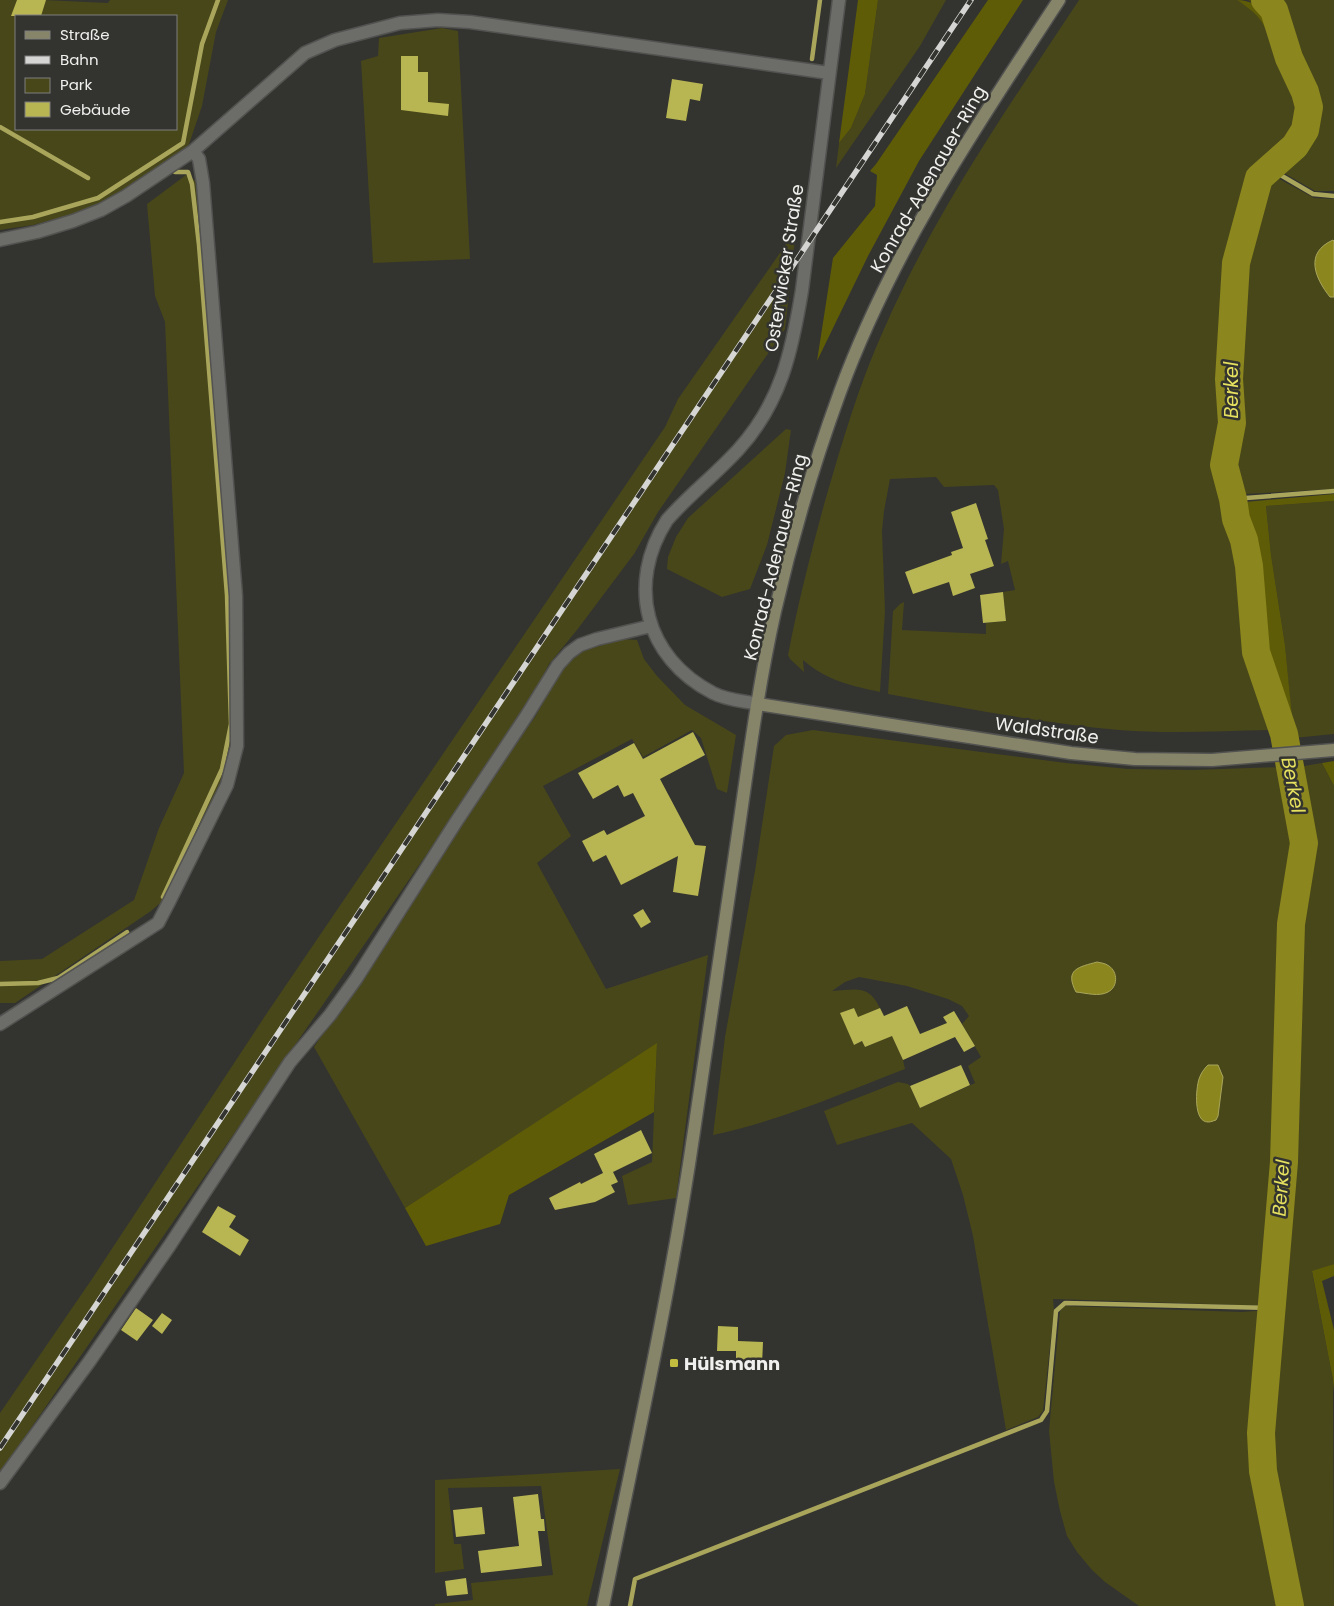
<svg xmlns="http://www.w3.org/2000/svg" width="1334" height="1606" font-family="Poppins,sans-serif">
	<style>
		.green { fill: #48471a; fill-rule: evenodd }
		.forest { fill: #5f5c07 }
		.water { fill: #8b861d; stroke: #a9a65c }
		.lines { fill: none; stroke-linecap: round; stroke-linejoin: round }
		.stream { stroke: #a9a65c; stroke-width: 4.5 }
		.river { stroke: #8b861d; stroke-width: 28 }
		.building { fill: #b8b553 }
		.street-casing { stroke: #525250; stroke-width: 15 }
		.secondary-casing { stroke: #525250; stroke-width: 15 }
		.street { stroke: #6c6c68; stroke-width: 12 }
		.secondary { stroke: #868569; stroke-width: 12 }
		.rail-casing { stroke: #d5d5d3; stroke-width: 5.5 }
		.rail { stroke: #333330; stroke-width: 4; stroke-dasharray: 11; stroke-linecap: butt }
		.poi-dot { fill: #c2bd3f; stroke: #333330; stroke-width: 2 }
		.labels { text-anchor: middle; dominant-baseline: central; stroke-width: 5; stroke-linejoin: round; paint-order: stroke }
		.street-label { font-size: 18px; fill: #f0f0ee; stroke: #333330 }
		.poi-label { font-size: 18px; font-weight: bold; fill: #f0f0ee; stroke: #333330; text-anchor: start }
		.water-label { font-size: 19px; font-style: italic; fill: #e6e15f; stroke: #333330 }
	</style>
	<rect width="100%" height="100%" fill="#333330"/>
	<path class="green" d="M 0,0 L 44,0 L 108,3 L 110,0 L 228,0 L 216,32 L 202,106 L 187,150 L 110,204 L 33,225 L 0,230 ZM 16,16 L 176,16 L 176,129 L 16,129 Z
		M 878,0 L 946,0 L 920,46 L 836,168 L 839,143 L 851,128 L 865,94 Z
		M 1079,0 L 1237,0 L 1253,10 L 1264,24 L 1271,39 C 1269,22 1264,10 1248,0 L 1256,0 L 1271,19 L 1287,71 L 1299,100 L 1301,118 L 1299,124 L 1288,141 L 1257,173 L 1230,259 L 1223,304 L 1225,401 L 1216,445 L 1216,464 L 1228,517 L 1235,537 L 1242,564 L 1245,593 L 1246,651 L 1271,730 C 1221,731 1169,734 1119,730 C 1041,723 965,708 888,694 L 893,611 L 900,604 L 904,602 L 902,630 L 986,634 L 986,623 L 1006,621 L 1003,592 L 1015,590 L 1008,561 L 1001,564 L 1004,529 L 998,490 L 994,485 L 944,487 L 936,477 L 890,479 L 884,511 L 882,531 L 885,611 L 880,692 C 852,686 825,680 803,660 L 804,672 L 790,659 L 788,655 C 798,603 811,552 825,501 C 842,442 859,384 884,329 C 935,212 1009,106 1079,0 Z
		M 1278,0 L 1334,0 L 1334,191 L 1315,191 L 1277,169 C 1300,151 1326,129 1314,96 C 1308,82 1301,68 1297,53 C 1290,32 1295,19 1278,0 Z
		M 442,28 L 458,31 L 470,259 L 373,263 L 361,61 L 378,56 L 379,38 Z
		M 186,175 L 199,183 L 228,508 L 238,726 L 228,777 L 175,890 L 151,911 L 15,1003 L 0,1003 L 0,961 L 42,959 L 134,900 L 159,828 L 184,773 L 165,322 L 155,296 L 147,204 Z
		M 1274,176 L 1314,198 L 1334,199 L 1334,489 L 1245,494 L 1240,498 L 1233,460 L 1234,442 L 1241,402 L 1242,379 L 1239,332 L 1239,300 L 1244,261 L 1262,204 Z
		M 796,230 L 785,329 L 658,512 L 634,554 L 577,630 L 549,664 L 526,710 L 0,1473 L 0,1413 L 92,1279 L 267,1013 L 665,427 L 678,399 Z
		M 786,429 L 791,430 L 785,473 L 767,545 L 750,589 L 722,597 L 667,569 L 668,557 L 676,537 L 688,518 Z
		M 1334,501 L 1334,734 L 1294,738 L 1262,646 L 1257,561 L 1250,534 L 1243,516 L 1241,502 L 1245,502 L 1261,559 L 1266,623 L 1269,648 L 1293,734 L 1285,645 L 1271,555 L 1266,506 Z
		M 622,639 L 637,640 L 644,659 L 657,676 L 685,705 L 736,735 L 727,793 L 717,789 L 701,738 L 692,730 L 643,757 L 632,739 L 543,786 L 571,836 L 537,863 L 606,989 L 708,955 L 676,1198 L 628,1205 L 622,1176 L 652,1162 L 657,1044 L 405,1208 L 314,1047 L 359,981 L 456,828 L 535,717 L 562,668 L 583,651 Z
		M 813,730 L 1066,763 L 1128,769 L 1192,770 L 1283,767 L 1293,803 L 1301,843 L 1289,925 L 1281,1161 L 1270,1306 L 1053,1299 L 1054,1310 L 1043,1411 L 1038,1417 L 1006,1430 L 973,1236 L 963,1195 L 951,1159 L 912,1123 L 837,1145 L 824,1111 L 898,1082 L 908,1084 L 910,1086 L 920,1108 L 975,1083 L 968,1066 L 981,1057 L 962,1024 L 969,1016 L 962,1006 L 948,999 L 907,986 L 859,977 L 845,982 L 832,991 C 856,990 868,984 880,1008 L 868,1013 L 859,1020 L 854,1008 L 841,1013 L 854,1045 L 862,1041 L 865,1047 L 879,1041 L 889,1028 L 903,1060 L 905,1069 C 843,1093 777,1122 713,1135 L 725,1037 L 755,871 L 774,746 L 786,735 Z
		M 1322,763 L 1334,786 L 1334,1264 L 1312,1272 L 1333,1380 L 1334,1606 L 1296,1606 L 1294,1591 L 1265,1471 L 1263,1433 L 1286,1164 L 1292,925 L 1307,841 L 1294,765 L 1304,766 Z
		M 1065,1306 L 1242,1312 L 1269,1310 L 1259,1428 L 1261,1472 L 1286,1606 L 1139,1606 L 1105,1582 L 1092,1570 L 1077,1552 L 1067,1536 L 1060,1511 L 1054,1482 L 1049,1431 L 1060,1311 Z
		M 620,1469 L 587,1606 L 435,1606 L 435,1604 L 473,1600 L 471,1583 L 553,1575 L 541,1486 L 448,1488 L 454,1544 L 461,1544 L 464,1569 L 435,1573 L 435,1480 Z"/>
	<path class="forest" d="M 858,0 L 878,0 L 865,94 L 851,128 L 839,143 Z
		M 988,0 L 1023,0 L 919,161 L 868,256 L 817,361 L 833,258 L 875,206 L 877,175 L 870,171 L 876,164 Z
		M 1237,0 C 1250,0 1261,6 1267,19 C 1270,25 1271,36 1272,43 C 1263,20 1258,14 1237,0 Z
		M 1334,494 L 1334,501 L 1266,506 L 1271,555 L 1285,645 L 1294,738 L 1269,648 L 1266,623 L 1261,559 L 1245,502 Z
		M 1334,761 L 1334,786 L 1322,763 Z
		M 657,1043 L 654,1112 L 509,1195 L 500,1224 L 426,1246 L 405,1208 Z
		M 1334,1264 L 1334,1276 L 1322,1281 L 1334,1330 L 1334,1392 L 1333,1380 L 1312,1271 Z"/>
	<path class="water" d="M 1333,240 L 1334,241 L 1334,297 L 1330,297 C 1315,278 1304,253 1333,240 Z
		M 1097,962 C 1101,963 1105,963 1109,966 C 1118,972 1118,987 1108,992 C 1099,997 1086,993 1076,992 C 1064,969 1079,967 1097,962 Z
		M 1208,1065 L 1218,1065 L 1223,1077 L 1218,1116 L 1216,1120 C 1213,1121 1211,1122 1208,1122 C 1193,1122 1196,1088 1199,1079 C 1201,1073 1204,1069 1208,1065 Z"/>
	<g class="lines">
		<path class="stream" d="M 812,59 L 820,0
			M 0,127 L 88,178
			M 1270,169 L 1313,194 L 1334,196
			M 0,222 L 33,217 L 98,198 L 183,143 L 202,44 L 218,0
			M 1233,499 L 1334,491
			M 163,897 L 222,769 L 231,724 L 227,595 L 199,245 L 192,184 L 188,172 L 175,172
			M 0,984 L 38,983 L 58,978 L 127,932
			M 630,1606 L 635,1579 L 1041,1420 L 1047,1411 L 1056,1311 L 1065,1303 L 1272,1308"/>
		<path class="river" d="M 1265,0 L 1274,10 L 1289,58 L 1305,92 L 1309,107 L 1305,130 L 1295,146 L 1259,178 L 1236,263 L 1229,379 L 1232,423 L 1224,465 L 1233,499 L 1236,519 L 1244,540 L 1249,566 L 1256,652 L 1284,734 L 1304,843 L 1291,924 L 1284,1162 L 1261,1433 L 1263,1471 L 1290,1606"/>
	</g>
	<path class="building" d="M 17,0 L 46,0 L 41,16 L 11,16 Z
		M 401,56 L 418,56 L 418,72 L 428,72 L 428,102 L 449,104 L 448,116 L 401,110 Z
		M 672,79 L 703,84 L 700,101 L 690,99 L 686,121 L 666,118 Z
		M 976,503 L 988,539 L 985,540 L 994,566 L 970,574 L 975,588 L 953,596 L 949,582 L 913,594 L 905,572 L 952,555 L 951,552 L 963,548 L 951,512 Z
		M 1003,592 L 1006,621 L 983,623 L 980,595 Z
		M 693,732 L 705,755 L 660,779 L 695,845 L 706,846 L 698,896 L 673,892 L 678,856 L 621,885 L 606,855 L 593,862 L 582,841 L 604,830 L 607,835 L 645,816 L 633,793 L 624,797 L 618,785 L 593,799 L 578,773 L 634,743 L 643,759 Z
		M 643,909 L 651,922 L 641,928 L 633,915 Z
		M 907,1006 L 920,1034 L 947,1023 L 943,1017 L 954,1011 L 975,1046 L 964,1052 L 955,1037 L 903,1060 L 892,1036 L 865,1047 L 862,1041 L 854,1045 L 840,1013 L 854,1008 L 858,1017 L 880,1008 L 884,1016 Z
		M 961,1065 L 970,1085 L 920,1108 L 910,1086 Z
		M 641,1130 L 652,1153 L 613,1172 L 618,1182 L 611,1185 L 615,1192 L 595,1202 L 555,1210 L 549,1198 L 580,1182 L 581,1184 L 603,1173 L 594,1154 Z
		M 218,1206 L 236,1216 L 229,1227 L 249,1240 L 240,1256 L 202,1232 Z
		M 136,1308 L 153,1320 L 137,1341 L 121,1330 Z
		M 162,1313 L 172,1320 L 162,1334 L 152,1326 Z
		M 718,1326 L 738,1327 L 738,1341 L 763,1342 L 762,1365 L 736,1364 L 736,1351 L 717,1351 Z
		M 538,1494 L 541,1519 L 544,1519 L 545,1531 L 538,1531 L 542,1566 L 481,1573 L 478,1551 L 519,1546 L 513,1497 Z
		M 482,1507 L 485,1534 L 456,1537 L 453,1510 Z
		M 466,1578 L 468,1594 L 447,1596 L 445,1581 Z"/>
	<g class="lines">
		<g class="street-casing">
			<path id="street" d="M 0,240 L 37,232 L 73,221 L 101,210 L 126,196 L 193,151 L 305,53 L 335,40 L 400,23 L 438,20 L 470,22 L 829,73
				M 758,704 C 743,701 726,700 713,693 C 645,658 626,584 667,520 C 689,495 715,475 738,450 C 781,403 792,351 802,290 L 839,0
				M 0,1024 L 158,923 L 170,900 L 227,785 L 237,746 L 236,596 L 203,183 L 199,159 L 193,151
				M 0,1483 L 89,1362 L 170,1245 L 290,1062 L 330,1015 L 356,979 L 456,822 L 527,715 L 558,665 L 569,653 L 580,645 L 597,639 L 651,626"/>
		</g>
		<g class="secondary-casing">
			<path id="secondary" d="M 758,704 L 1071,753 L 1135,759 L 1212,760 L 1334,750
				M 603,1606 C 635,1448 671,1290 694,1131 C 708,1039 721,946 735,854 C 747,773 757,691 775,611 C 792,537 814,463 840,392 C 892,250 977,125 1059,0"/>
		</g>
		<use href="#street" class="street"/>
		<use href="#secondary" class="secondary"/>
		<g class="rail-casing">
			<path id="rail" d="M 0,1448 L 971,0"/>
		</g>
		<use href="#rail" class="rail"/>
	</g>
	<rect class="poi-dot" x="669" y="1358" width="10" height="10" rx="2.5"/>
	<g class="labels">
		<g class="street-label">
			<text transform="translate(928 179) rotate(-60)">Konrad-Adenauer-Ring</text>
			<text transform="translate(784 268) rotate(-81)">Osterwicker Straße</text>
			<text transform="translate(775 557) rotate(-76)">Konrad-Adenauer-Ring</text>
			<text transform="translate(1047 730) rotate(8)">Waldstraße</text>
		</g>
		<g class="poi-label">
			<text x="684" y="1363">Hülsmann</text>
		</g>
		<g class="water-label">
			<text transform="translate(1231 390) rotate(-90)">Berkel</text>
			<text transform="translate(1293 785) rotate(79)">Berkel</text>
			<text transform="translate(1281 1188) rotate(-86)">Berkel</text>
		</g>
	</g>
	<rect x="15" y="15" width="162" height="115" fill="#333330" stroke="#7f7f7c"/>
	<rect x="25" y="31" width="25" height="8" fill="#868569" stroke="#7f7f7c"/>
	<text x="60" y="40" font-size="15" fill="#f0f0ee">Straße</text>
	<rect x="25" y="56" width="25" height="8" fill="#d5d5d3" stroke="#7f7f7c"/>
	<text x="60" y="65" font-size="15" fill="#f0f0ee">Bahn</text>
	<rect x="25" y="78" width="25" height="15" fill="#48471a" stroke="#7f7f7c"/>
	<text x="60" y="90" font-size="15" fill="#f0f0ee">Park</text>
	<rect x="25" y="102" width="25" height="15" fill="#b8b553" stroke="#7f7f7c"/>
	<text x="60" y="115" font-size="15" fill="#f0f0ee">Gebäude</text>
</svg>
